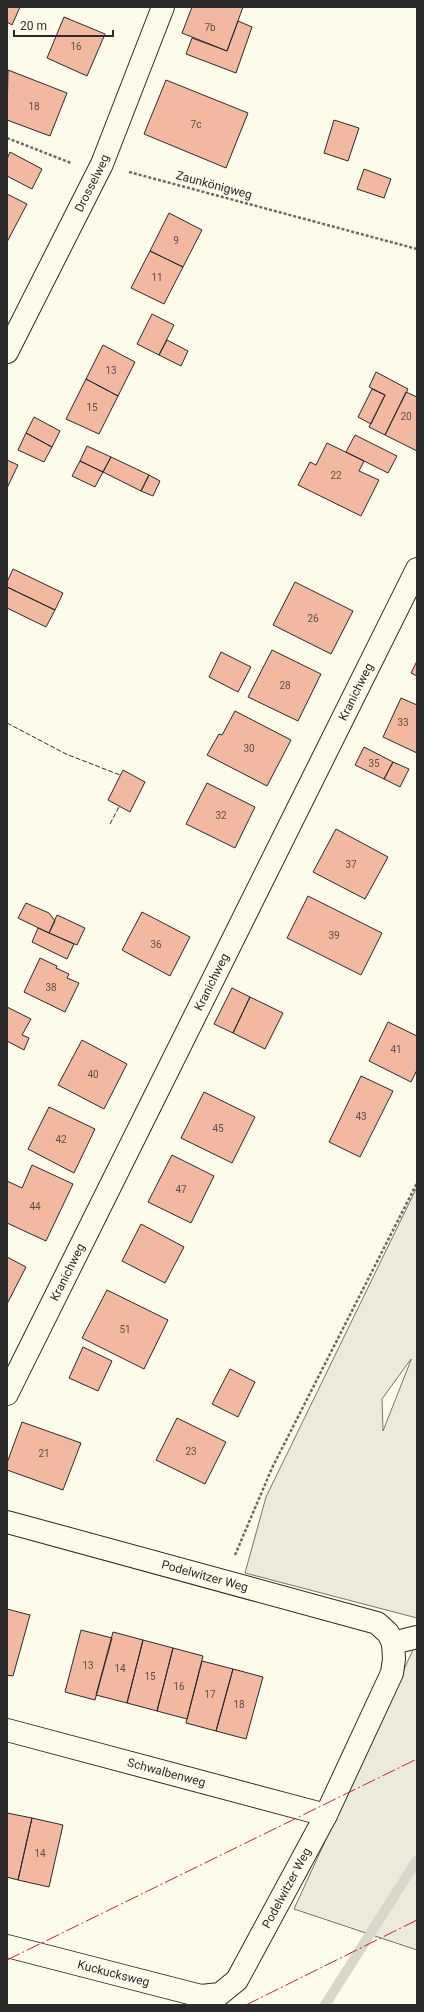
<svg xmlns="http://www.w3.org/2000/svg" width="424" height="2012" font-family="Roboto,sans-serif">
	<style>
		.green { fill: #ecebdb; stroke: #74746e; fill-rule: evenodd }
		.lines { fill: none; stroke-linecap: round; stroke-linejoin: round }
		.stream { stroke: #d8d7c9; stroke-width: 10 }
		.building { fill: #f2b8a0; stroke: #2b2b2b }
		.street-casing { stroke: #2b2b2b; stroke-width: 24 }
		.path { stroke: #6a6964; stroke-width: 2.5; stroke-dasharray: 3 2; stroke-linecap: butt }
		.street { stroke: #fdfbea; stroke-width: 22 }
		.fence { stroke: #2b2b2b; stroke-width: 1; stroke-dasharray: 5 2; stroke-linecap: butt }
		.power { stroke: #c62828; stroke-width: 1; stroke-dasharray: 14 3 2 3; stroke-linecap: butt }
		.labels { text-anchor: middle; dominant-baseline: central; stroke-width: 3; stroke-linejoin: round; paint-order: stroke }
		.number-label { font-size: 10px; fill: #5d4e48 }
		.street-label { font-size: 12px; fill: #2b2b2b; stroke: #fdfbea }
	</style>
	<rect width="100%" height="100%" fill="#fdfbea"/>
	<path class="green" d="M 417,1187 L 417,1618 L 245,1573 L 266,1497 ZM 411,1359 L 411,1360 L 383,1431 L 382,1399 Z
		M 417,1641 L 417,1950 L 294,1909 Z"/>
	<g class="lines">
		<path class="stream" d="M 325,2005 L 417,1860"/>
	</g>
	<path class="building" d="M 7,7 L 20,7 L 12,25 L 7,22 Z
		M 192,7 L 243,7 L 227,51 L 182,33 Z
		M 64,17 L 105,34 L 87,76 L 47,58 Z
		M 238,21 L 252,27 L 236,73 L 186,54 L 192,38 L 227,51 Z
		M 8,70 L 67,93 L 50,136 L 7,120 Z
		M 166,80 L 248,113 L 226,168 L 144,134 Z
		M 334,120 L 359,128 L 348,161 L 324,153 Z
		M 10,152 L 42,169 L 32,189 L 7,176 L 7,159 Z
		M 364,169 L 391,179 L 384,198 L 357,189 Z
		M 7,194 L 27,204 L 7,242 Z
		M 169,213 L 202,230 L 183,267 L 150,251 Z
		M 150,251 L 183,267 L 164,304 L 131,288 Z
		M 152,314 L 174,325 L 159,355 L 137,344 Z
		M 167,340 L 188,351 L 181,366 L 159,355 Z
		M 103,345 L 135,362 L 118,396 L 86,379 Z
		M 376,372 L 408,389 L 385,435 L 369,427 L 385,395 L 369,387 Z
		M 86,379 L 118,396 L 99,434 L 66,419 Z
		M 372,389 L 385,395 L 371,424 L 358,417 Z
		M 406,392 L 417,397 L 417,451 L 385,435 Z
		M 34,417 L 60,431 L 52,447 L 26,433 Z
		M 26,433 L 52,447 L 44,462 L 18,450 Z
		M 355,435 L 397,456 L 388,473 L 346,452 Z
		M 327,443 L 364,461 L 359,471 L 379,480 L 361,516 L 298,485 L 310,462 L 316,465 Z
		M 87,446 L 111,457 L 103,472 L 80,461 Z
		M 111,457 L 149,475 L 141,491 L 103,472 Z
		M 7,460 L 18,465 L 7,488 Z
		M 80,461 L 103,472 L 95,487 L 72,476 Z
		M 149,475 L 160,481 L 153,496 L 141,491 Z
		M 13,569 L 63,593 L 55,610 L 7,587 L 7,582 Z
		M 295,582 L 353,611 L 331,654 L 273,625 Z
		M 7,587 L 55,610 L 46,627 L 7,608 Z
		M 272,650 L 321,674 L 298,721 L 248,697 Z
		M 221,652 L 251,667 L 238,692 L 209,677 Z
		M 417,661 L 417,676 L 411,673 Z
		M 401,698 L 417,705 L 417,753 L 383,737 Z
		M 235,711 L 291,740 L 267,786 L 207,755 L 219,734 L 222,735 Z
		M 364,747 L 393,762 L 384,779 L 355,765 Z
		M 393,762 L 409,769 L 400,787 L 384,779 Z
		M 123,770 L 145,782 L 130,812 L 108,800 Z
		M 207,783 L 255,807 L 235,848 L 186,824 Z
		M 336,829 L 388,857 L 365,899 L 313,872 Z
		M 308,896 L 382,933 L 361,975 L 287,938 Z
		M 26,903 L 49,913 L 55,921 L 49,933 L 18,918 Z
		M 142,912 L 190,937 L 170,976 L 122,950 Z
		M 57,915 L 85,928 L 77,945 L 49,933 Z
		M 38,928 L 74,944 L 67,959 L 32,942 Z
		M 40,958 L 57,966 L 56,968 L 69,974 L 67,978 L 79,983 L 65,1012 L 24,992 Z
		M 232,988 L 250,997 L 233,1033 L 214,1024 Z
		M 250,997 L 283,1013 L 265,1049 L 233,1033 Z
		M 7,1007 L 31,1019 L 22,1035 L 29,1038 L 24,1050 L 7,1041 Z
		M 388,1022 L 417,1036 L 417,1070 L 411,1082 L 369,1061 Z
		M 82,1040 L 127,1064 L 104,1109 L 58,1085 Z
		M 361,1076 L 393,1091 L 360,1157 L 329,1142 Z
		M 204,1092 L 255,1117 L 232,1163 L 181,1138 Z
		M 49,1107 L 95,1129 L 74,1173 L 28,1149 Z
		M 172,1155 L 214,1176 L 191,1223 L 148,1202 Z
		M 32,1165 L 73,1184 L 46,1241 L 7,1223 L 7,1181 L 22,1188 Z
		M 141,1224 L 184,1247 L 165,1283 L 122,1261 Z
		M 7,1257 L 26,1267 L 7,1304 Z
		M 107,1290 L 168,1320 L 144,1369 L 82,1338 Z
		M 83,1347 L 112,1361 L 98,1391 L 69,1378 Z
		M 230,1369 L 255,1382 L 238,1417 L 212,1404 Z
		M 177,1418 L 226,1442 L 205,1484 L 156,1460 Z
		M 22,1422 L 81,1443 L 63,1490 L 7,1470 L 7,1463 Z
		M 7,1609 L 30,1615 L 13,1676 L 7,1675 Z
		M 81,1630 L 112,1638 L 95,1700 L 65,1692 Z
		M 113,1632 L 143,1640 L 127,1703 L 96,1695 Z
		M 143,1640 L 173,1648 L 157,1711 L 127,1703 Z
		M 173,1648 L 203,1656 L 187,1719 L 157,1711 Z
		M 202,1661 L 233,1669 L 216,1731 L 186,1723 Z
		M 233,1669 L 263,1677 L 246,1739 L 216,1731 Z
		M 7,1813 L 32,1818 L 18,1880 L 7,1877 Z
		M 32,1818 L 63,1825 L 49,1887 L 18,1880 Z"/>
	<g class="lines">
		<g class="street-casing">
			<g id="street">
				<path id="s1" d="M 7,352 L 102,164 L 163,7"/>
				<path id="s2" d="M 7,1394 L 417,569"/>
				<path id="s3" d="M 7,1522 L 377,1623 L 388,1633 L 393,1643 L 417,1637"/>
				<path id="s4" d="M 7,1730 L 326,1815"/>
				<path id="s5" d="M 7,1946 L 201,1996 L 220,1994 L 237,1980 L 326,1815 L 392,1673 L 394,1659 L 393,1643"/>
			</g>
		</g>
		<path class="path" d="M 7,138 L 71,163
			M 129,172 L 417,249
			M 235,1555 L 272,1468 L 417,1183"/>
		<use href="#street" class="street"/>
		<path class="fence" d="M 7,723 L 66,754 L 120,775
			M 110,824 L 119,807"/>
		<path class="power" d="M 7,1960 L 417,1759
			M 246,2005 L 417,1920"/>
	</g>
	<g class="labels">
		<g class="number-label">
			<text x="210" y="27">7b</text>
			<text x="76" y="46">16</text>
			<text x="34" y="106">18</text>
			<text x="196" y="124">7c</text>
			<text x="176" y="240">9</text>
			<text x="157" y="277">11</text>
			<text x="111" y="370">13</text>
			<text x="92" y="407">15</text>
			<text x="406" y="416">20</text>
			<text x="336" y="475">22</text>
			<text x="313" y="618">26</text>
			<text x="285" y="685">28</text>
			<text x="403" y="722">33</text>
			<text x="249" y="748">30</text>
			<text x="374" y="763">35</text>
			<text x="221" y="815">32</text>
			<text x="351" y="864">37</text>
			<text x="334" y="935">39</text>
			<text x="156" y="944">36</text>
			<text x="51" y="987">38</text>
			<text x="396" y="1049">41</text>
			<text x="93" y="1074">40</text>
			<text x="361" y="1116">43</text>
			<text x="218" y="1128">45</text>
			<text x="61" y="1139">42</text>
			<text x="181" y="1189">47</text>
			<text x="35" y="1206">44</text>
			<text x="125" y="1329">51</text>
			<text x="191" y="1451">23</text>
			<text x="44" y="1453">21</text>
			<text x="88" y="1665">13</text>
			<text x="120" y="1668">14</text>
			<text x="150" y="1676">15</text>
			<text x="179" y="1686">16</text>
			<text x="210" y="1694">17</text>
			<text x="239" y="1704">18</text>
			<text x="40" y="1853">14</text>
		</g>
		<g class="street-label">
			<text stroke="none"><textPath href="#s1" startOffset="189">Drosselweg</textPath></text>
			<text transform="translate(214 185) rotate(15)">Zaunkönigweg</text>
			<text stroke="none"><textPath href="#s2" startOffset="784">Kranichweg</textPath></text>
			<text stroke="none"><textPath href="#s2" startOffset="460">Kranichweg</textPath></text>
			<text stroke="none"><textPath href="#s2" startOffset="136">Kranichweg</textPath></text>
			<text stroke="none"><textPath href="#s3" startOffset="205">Podelwitzer Weg</textPath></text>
			<text stroke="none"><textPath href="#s4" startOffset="165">Schwalbenweg</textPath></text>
			<text stroke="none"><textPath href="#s5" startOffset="346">Podelwitzer Weg</textPath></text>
			<text stroke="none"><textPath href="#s5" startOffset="110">Kuckucksweg</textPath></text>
		</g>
	</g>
	<rect width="424" height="2012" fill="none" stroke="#2b2b2b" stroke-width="16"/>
	<path d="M14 30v6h99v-6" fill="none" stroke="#2b2b2b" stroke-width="2"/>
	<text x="20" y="30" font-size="12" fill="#2b2b2b" stroke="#fdfbea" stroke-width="3" paint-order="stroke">20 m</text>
</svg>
